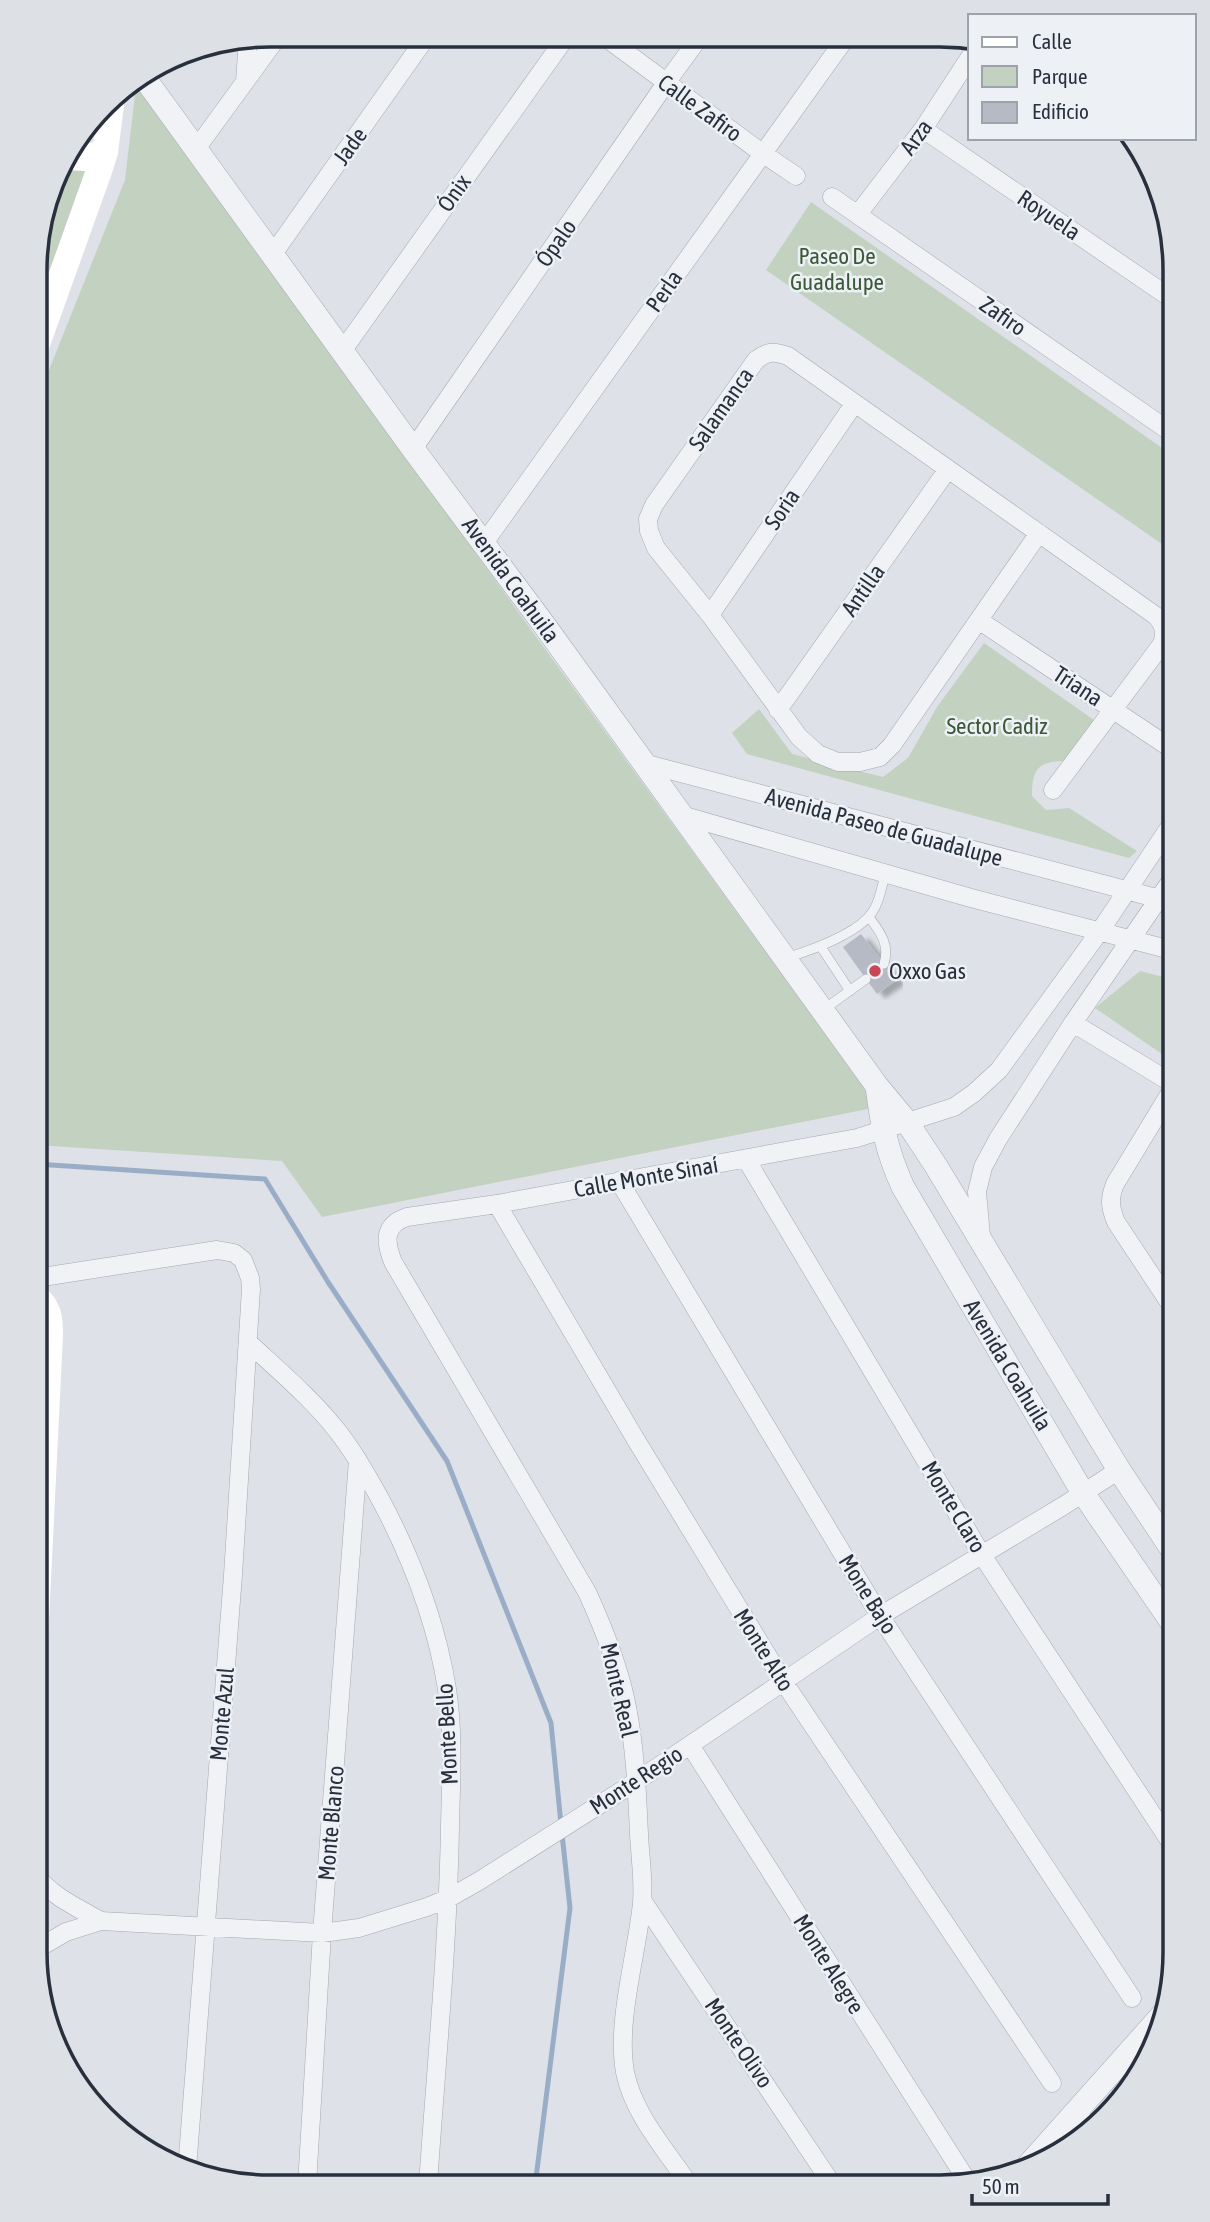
<svg xmlns="http://www.w3.org/2000/svg" width="1210" height="2222" font-family="'Asap Condensed',sans-serif">
	<style>
		.green { fill: #c3d1c0 }
		.lines { fill: none; stroke-linecap: round; stroke-linejoin: round }
		.stream { stroke: #9aadc6; stroke-width: 5 }
		.building { fill: #b6bac4; filter: url(#shadow) }
		.service-casing { stroke: #a4a8b1; stroke-width: 10 }
		.minor-casing { stroke: #a4a8b1; stroke-width: 19 }
		.tertiary-casing { stroke: #a4a8b1; stroke-width: 24 }
		.service { stroke: #f1f2f6; stroke-width: 9 }
		.minor { stroke: #f1f2f6; stroke-width: 18 }
		.tertiary { stroke: #f1f2f6; stroke-width: 23 }
		.secondary { stroke: #fff; stroke-width: 26 }
		.poi-dot { fill: #c84754; stroke: #edf0f5; stroke-width: 2.5 }
		.labels { text-anchor: middle; dominant-baseline: central; stroke-width: 5; stroke-linejoin: round; paint-order: stroke }
		.street-label { font-size: 23px; fill: #282f3d; stroke: #edf0f5 }
		.park-label { font-size: 23px; fill: #3b5936; stroke: #edf0f5 }
		.poi-label { font-size: 23px; fill: #282f3d; stroke: #edf0f5; text-anchor: start }
		.rim { fill: none; stroke: #282f3d; stroke-width: 3.5 }
	</style>
	<defs>
		<filter id="shadow"><feDropShadow dx="8" dy="4.5" stdDeviation="2" flood-color="#0004"/></filter>
	</defs>
	<rect width="100%" height="100%" fill="#dee1e7"/>
	<path class="green" d="M 136,86 L 878,1107 L 322,1217 L 282,1161 L 36,1145 L 37,579 L 47,375 L 125,180 Z
		M 59,166 L 84,169 L 87,172 L 49,287 C 48,247 48,204 59,166 Z
		M 811,202 L 1175,457 L 1175,553 L 766,270 Z
		M 984,643 L 1094,720 L 1066,761 C 1038,761 1032,769 1032,796 L 1046,810 L 1069,808 L 1137,851 L 1129,858 L 747,754 L 732,733 L 759,709 L 792,754 L 883,777 L 908,758 L 937,707 Z
		M 1140,971 L 1175,980 L 1175,1063 L 1095,1008 Z"/>
	<g class="lines">
		<path class="stream" d="M 36,1164 L 265,1179 L 328,1282 L 447,1461 L 551,1723 L 561,1824
			M 535,2186 L 570,1908 L 562,1834"/>
	</g>
	<path class="building" d="M 861,934 L 897,980 L 877,994 L 843,947 Z"/>
	<g class="lines">
		<g class="service-casing">
			<path id="service" d="M 869,917 C 880,932 890,944 884,964
				M 821,947 L 850,991
				M 786,958 C 811,950 859,934 873,911 C 880,901 882,886 885,874
				M 823,1010 L 866,979"/>
		</g>
		<g class="minor-casing">
			<path id="minor" d="M 605,37 L 762,153 L 796,176
				M 245,82 L 248,39
				M 923,129 L 1175,301
				M 196,149 L 279,35
				M 832,197 L 1175,435
				M 858,214 L 923,129 L 970,57
				M 273,254 L 427,36
				M 343,350 L 566,37
				M 413,449 L 666,83 L 699,38
				M 1039,533 L 892,745 L 880,757 L 860,762 L 838,762 L 818,754 L 799,737 L 710,615 L 656,548 L 649,531 L 648,519 L 654,505 L 756,360 C 768,351 774,351 788,356 L 1156,616 C 1164,625 1166,632 1162,644 L 1053,790
				M 484,543 L 845,39
				M 710,615 L 854,404
				M 980,621 L 1175,751
				M 778,710 L 948,469
				M 643,763 L 1175,903
				M 681,815 L 971,898 L 1175,951
				M 1073,1023 L 1175,1085
				M 746,1159 L 982,1555 L 1175,1849
				M 619,1181 L 880,1616 L 1132,1998
				M 497,1204 L 636,1440 L 783,1681 L 1052,2083
				M 981,1236 L 977,1192 L 983,1167 L 998,1139 L 1073,1023 L 1175,875
				M 36,1278 L 217,1250 L 234,1253 L 243,1260 L 250,1278 L 251,1289 L 233,1575 L 187,2169
				M 1175,1311 L 1116,1222 C 1110,1207 1109,1199 1115,1184 L 1175,1085
				M 249,1343 C 278,1370 310,1397 335,1428 C 352,1449 365,1472 378,1495 C 411,1556 436,1620 447,1689 C 454,1734 451,1780 450,1826 C 448,1946 436,2066 428,2185
				M 690,1745 L 968,2182
				M 35,1874 C 51,1896 78,1908 101,1921
				M 642,1900 L 834,2187
				M 35,1950 L 66,1932 L 101,1921 L 322,1933 L 359,1928 L 427,1907 L 449,1898 L 479,1881 L 637,1781 L 880,1616 L 1063,1506 L 1119,1470
				M 1076,2110 L 1089,2130
				M 307,2185 L 322,1933 L 358,1460
				M 690,2186 C 667,2151 633,2114 625,2072 C 616,2021 637,1954 642,1903 C 644,1881 640,1856 639,1834 C 637,1790 635,1745 626,1702 C 618,1664 603,1627 587,1592 L 393,1262 C 385,1242 383,1225 407,1217 L 497,1204 L 857,1138 L 954,1107 L 974,1093 L 999,1070 L 1100,931 L 1175,819"/>
		</g>
		<g class="tertiary-casing">
			<path id="tertiary" d="M 143,76 L 413,449 L 545,626 L 877,1086 L 907,1122 L 936,1166 L 1119,1470 L 1175,1554
				M 877,1086 C 882,1125 886,1150 903,1187 L 1083,1493 L 1175,1627
				M 1024,2170 L 1164,2013"/>
		</g>
		<use href="#service" class="service"/>
		<use href="#minor" class="minor"/>
		<use href="#tertiary" class="tertiary"/>
		<path class="secondary" d="M 66,157 L 86,158 L 105,152
			M 37,344 L 99,171 L 105,152 L 112,97
			M 35,1640 L 50,1335 C 50,1319 49,1307 36,1297"/>
	</g>
	<circle class="poi-dot" cx="875" cy="971" r="7"/>
	<g class="labels">
		<g class="street-label">
			<text transform="translate(700 108) rotate(36)">Calle Zafiro</text>
			<text transform="translate(916 137) rotate(-54)">Arza</text>
			<text transform="translate(350 146) rotate(-54)">Jade</text>
			<text transform="translate(454 193) rotate(-55)">Ónix</text>
			<text transform="translate(1049 215) rotate(34)">Royuela</text>
			<text transform="translate(556 243) rotate(-55)">Ópalo</text>
			<text transform="translate(664 291) rotate(-55)">Perla</text>
			<text transform="translate(1003 316) rotate(35)">Zafiro</text>
			<text transform="translate(721 409) rotate(-55)">Salamanca</text>
			<text transform="translate(782 509) rotate(-56)">Soria</text>
			<text transform="translate(511 580) rotate(54)">Avenida Coahuila</text>
			<text transform="translate(863 590) rotate(-55)">Antilla</text>
			<text transform="translate(1078 686) rotate(33)">Triana</text>
			<text transform="translate(884 827) rotate(15)">Avenida Paseo de Guadalupe</text>
			<text transform="translate(646 1177) rotate(-10)">Calle Monte Sinaí</text>
			<text transform="translate(1008 1365) rotate(59)">Avenida Coahuila</text>
			<text transform="translate(954 1507) rotate(59)">Monte Claro</text>
			<text transform="translate(868 1594) rotate(58)">Mone Bajo</text>
			<text transform="translate(764 1650) rotate(58)">Monte Alto</text>
			<text transform="translate(619 1690) rotate(77)">Monte Real</text>
			<text transform="translate(222 1714) rotate(-85)">Monte Azul</text>
			<text transform="translate(447 1734) rotate(-93)">Monte Bello</text>
			<text transform="translate(636 1780) rotate(-33)">Monte Regio</text>
			<text transform="translate(331 1823) rotate(-85)">Monte Blanco</text>
			<text transform="translate(829 1964) rotate(58)">Monte Alegre</text>
			<text transform="translate(739 2043) rotate(56)">Monte Olivo</text>
		</g>
		<g class="park-label">
			<text x="837" y="256">Paseo De<tspan x="837" dy="26">Guadalupe</tspan></text>
			<text x="997" y="726">Sector Cadiz</text>
		</g>
		<g class="poi-label">
			<text x="889" y="971">Oxxo Gas</text>
		</g>
	</g>
	<path d="M0 0H1210V2222H0ZM270 47H940A223 223 0 0 1 1163 270V1952A223 223 0 0 1 940 2175H270A223 223 0 0 1 47 1952V270A223 223 0 0 1 270 47Z" fill="#dde1e6" fill-rule="evenodd"/>
	<path class="rim" d="M270 47H940A223 223 0 0 1 1163 270V1952A223 223 0 0 1 940 2175H270A223 223 0 0 1 47 1952V270A223 223 0 0 1 270 47Z"/>
	<rect x="968" y="14" width="228" height="126" fill="#edf0f5" stroke="#9ea3ab" stroke-width="2"/>
	<rect x="982" y="37" width="35" height="10" fill="#ffffff" stroke="#9ea3ab" stroke-width="2"/>
	<text x="1032" y="49" font-size="21" fill="#282f3d">Calle</text>
	<rect x="982" y="66" width="35" height="21" fill="#c3d1c0" stroke="#9ea3ab" stroke-width="2"/>
	<text x="1032" y="84" font-size="21" fill="#282f3d">Parque</text>
	<rect x="982" y="102" width="35" height="21" fill="#b6bac4" stroke="#9ea3ab" stroke-width="2"/>
	<text x="1032" y="119" font-size="21" fill="#282f3d">Edificio</text>
	<path d="M972 2194v10h136v-10" fill="none" stroke="#282f3d" stroke-width="3.5"/>
	<text x="982" y="2194" font-size="21" fill="#282f3d" stroke="#edf0f5" stroke-width="5" paint-order="stroke">50 m</text>
</svg>
